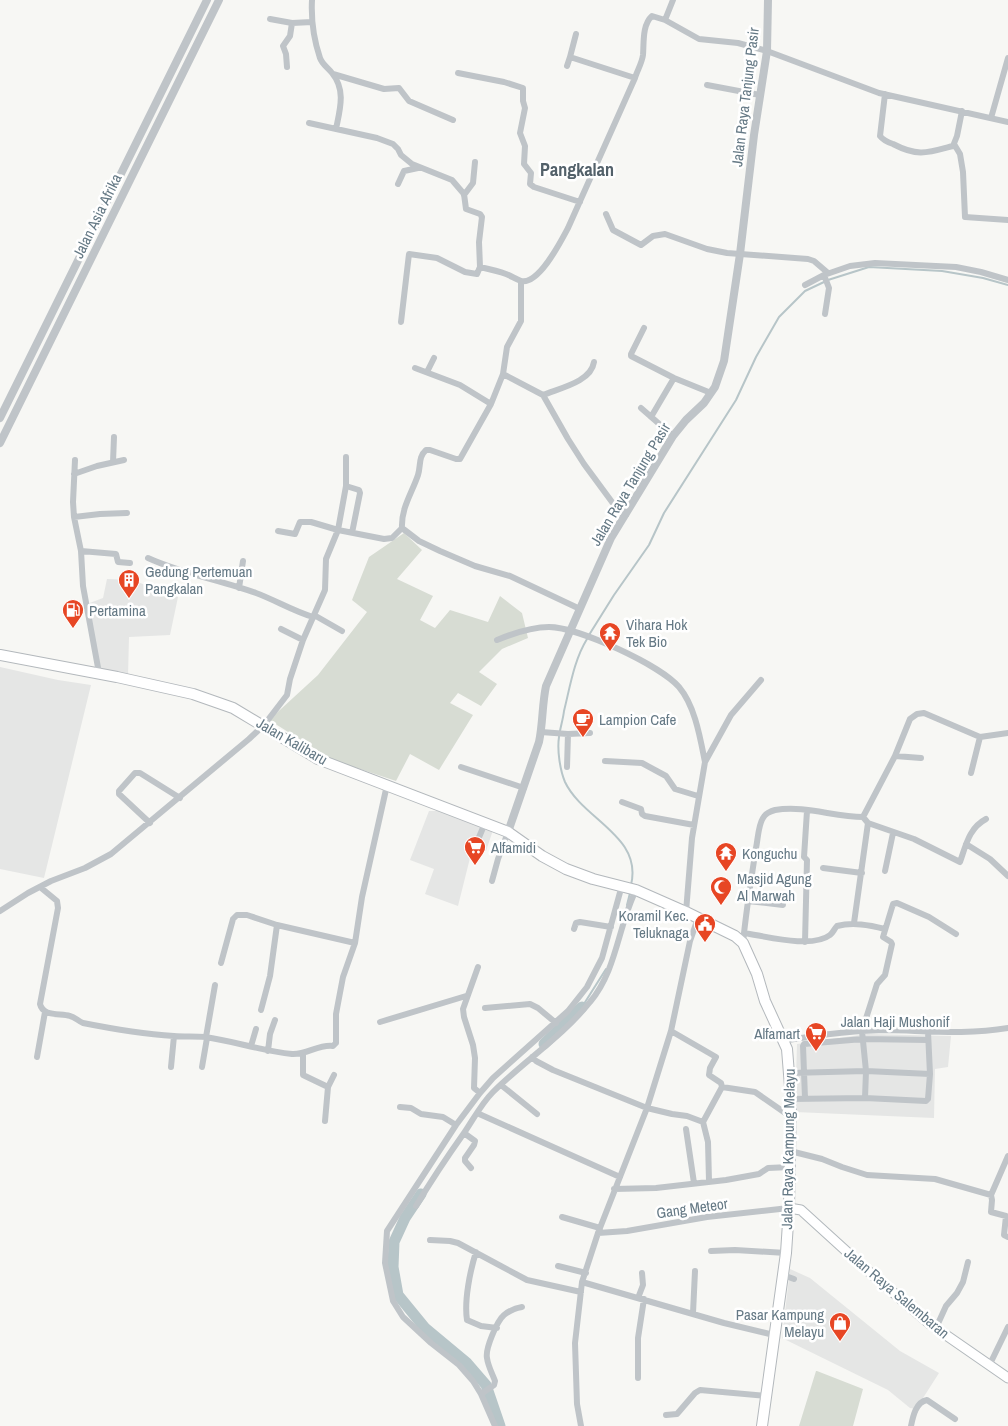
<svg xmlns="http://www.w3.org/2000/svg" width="1008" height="1426" font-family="'Archivo Narrow',sans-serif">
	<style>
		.built { fill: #e5e6e5 }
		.green { fill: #d7dcd3 }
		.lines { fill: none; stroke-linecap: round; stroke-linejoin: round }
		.stream { stroke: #b7c5c8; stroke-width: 2 }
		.river { stroke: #b7c5c8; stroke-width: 11 }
		.secondary-casing { stroke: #b2b8bc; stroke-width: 11 }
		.primary-casing { stroke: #b3b8bc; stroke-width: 12 }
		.minor { stroke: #bfc4c8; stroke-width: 6 }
		.tertiary { stroke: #bfc4c8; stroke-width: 8 }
		.secondary { stroke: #fff; stroke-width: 9 }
		.primary { stroke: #fff; stroke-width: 10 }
		.labels { text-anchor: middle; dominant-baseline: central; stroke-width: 5; stroke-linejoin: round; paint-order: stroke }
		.street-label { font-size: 15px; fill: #657985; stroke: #fff }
		.poi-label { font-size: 15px; fill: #657985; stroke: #fff; text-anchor: start }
		.quarter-label { font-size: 18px; font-weight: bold; fill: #53616a; stroke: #fff }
	</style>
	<rect width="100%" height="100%" fill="#f7f7f4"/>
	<path class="built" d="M 107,579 L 132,580 L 178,597 L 170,635 L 129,637 L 128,676 L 101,672 L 87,604 L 103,598 Z
		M 0,667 L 58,680 L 91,685 L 44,878 L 0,869 Z
		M 429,811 L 444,811 L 493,830 L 486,851 L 473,846 L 458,906 L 425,894 L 434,869 L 410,860 Z
		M 867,1034 L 951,1036 L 948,1067 L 935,1069 L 934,1118 L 795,1112 L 797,1044 Z
		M 790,1269 L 810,1278 L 900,1351 L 939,1373 L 916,1409 L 910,1408 L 888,1390 L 782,1338 Z"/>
	<path class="green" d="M 404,533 L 422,550 L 397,579 L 433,596 L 420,620 L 435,628 L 450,610 L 488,622 L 500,596 L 522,613 L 528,638 L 502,649 L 479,672 L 497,684 L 481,706 L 458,693 L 450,703 L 473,715 L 439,770 L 410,754 L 396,781 L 333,760 L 269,720 L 318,675 L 367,612 L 352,600 L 369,557 Z
		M 816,1371 L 817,1371 L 863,1389 L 853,1426 L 799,1426 Z"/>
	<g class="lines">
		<path class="stream" d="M 828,280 L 869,267 L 942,271 L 983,278 L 1008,285
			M 589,635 L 614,595 L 649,545 L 664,513 L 736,400 L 756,357 L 779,317 L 805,291 L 824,282
			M 587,639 C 574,660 570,687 564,711 C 563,720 560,728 559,737 C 557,750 560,770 565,782 C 583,820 643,836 631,885
			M 627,905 L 630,893
			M 582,1007 L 606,969"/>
		<path class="river" d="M 544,1044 L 582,1007
			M 421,1194 L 405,1218 L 394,1242 L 393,1267 L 398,1295 L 425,1328 L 467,1363 L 486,1385 L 500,1426"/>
		<g class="secondary-casing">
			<path id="secondary" d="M 789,1208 L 801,1210 L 867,1270 L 930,1324 L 1008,1378"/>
		</g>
		<g class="primary-casing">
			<path id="primary" d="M 0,655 L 117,677 L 193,694 L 233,708 L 318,759 L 508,832 L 542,856 L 566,869 L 593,879 L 636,890 L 686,912 L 735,936 L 743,943 L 757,974 L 765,1001 L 787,1049 L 791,1099 L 789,1208 L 786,1253 L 762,1426"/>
		</g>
		<path class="minor" d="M 312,0 C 311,19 314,40 320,58 C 322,64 328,68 332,73 C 346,90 340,109 336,129
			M 270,19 L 292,23 L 312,22
			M 665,20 L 673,0
			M 576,34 L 570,57 L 635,78
			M 567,66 L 570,57
			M 287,67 L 286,54 L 283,46 L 290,36 L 292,23
			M 458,73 L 504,82 L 523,88 L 523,101 L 525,108 L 520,133 L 525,146 L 524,164 L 531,173 L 530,184 L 534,187 L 580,202
			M 333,74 L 384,89 L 399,88 L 409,101 L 453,120
			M 707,85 L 760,95
			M 885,94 L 880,136 C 883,140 887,142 893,144 C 918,157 927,153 953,146 L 957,136 L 962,111
			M 991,118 L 1008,58
			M 309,123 L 377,138 L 393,144 L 398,149 L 401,155 L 412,164 L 452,180 L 464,194 L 466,209 L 480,214 L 482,217 L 479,242 L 480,267 C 489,269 498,271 506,274 C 511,276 516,279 521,281 C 539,285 561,241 568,228 L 635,78 C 637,71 642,63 643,55 C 644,43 642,25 652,16 L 665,20 L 699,39 L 738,43 L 767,51 L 879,93 L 1008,122
			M 954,144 L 960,154 L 963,172 L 965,217 L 1008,220
			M 398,184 L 404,171 L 418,168
			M 464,195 L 473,183 L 475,162
			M 606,214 L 613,230 L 641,245 L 653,236 L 665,234 L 707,249 L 727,253 L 808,259 L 814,261 L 828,273
			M 824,275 L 829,288 L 825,314
			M 805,285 L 824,275 L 850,266 L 875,263 L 956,267 L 981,272 L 1008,280
			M 401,322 L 409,254 L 437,258 L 465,272 L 477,274 L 480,267
			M 644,328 L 631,354 L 631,356 L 674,378 L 711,393
			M 415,368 L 460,385 L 491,404
			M 427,372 L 434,358
			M 503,374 L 543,395 L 568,439 L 584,464 L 612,502 L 626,515
			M 543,395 C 560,388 591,382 594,362
			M 641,408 L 673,436
			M 651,417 L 674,378
			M 75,460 L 73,502 L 74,517 L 81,551 L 83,586 L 99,673
			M 113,462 L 114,437
			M 74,474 L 97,466 L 124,460
			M 346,486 L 359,490 L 360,493 L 352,533
			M 74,517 L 100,514 L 127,513
			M 402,528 C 401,508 412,493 418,475 C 421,466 418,457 426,450 L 430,450 L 456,459 L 460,459 L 491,404 L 503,374 L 507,347 L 521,321 L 521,281
			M 278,531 L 295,534 L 300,522 L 311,522 L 338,530 L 384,539 L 392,538 L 402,528 L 419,541 L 440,551 L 475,566 L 510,576 L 580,609
			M 81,551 L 116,554 L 118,562 L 130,563
			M 148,558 C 183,574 220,580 256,593 C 275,600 293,611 313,617
			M 239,588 L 243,561
			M 314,615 L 342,631
			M 281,629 L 303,640
			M 497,640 C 514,633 531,627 549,627 C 578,627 660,665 679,687 C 695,706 700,737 705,762
			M 541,732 L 568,734 L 590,733
			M 895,756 L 921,758
			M 605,761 L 642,763 L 666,776 L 675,789 L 698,796
			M 461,767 L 524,788
			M 567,767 L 568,734
			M 971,773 L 980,737
			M 622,802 L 641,809 L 642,814 L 645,816 L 694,825
			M 863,817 L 895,756 L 910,719 L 917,714 L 924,713 L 980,737 L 1008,733
			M 150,823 L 119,794 L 119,791 L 135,773 L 140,773 L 180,798
			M 477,842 L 485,823
			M 966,844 L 990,859 L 1008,876
			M 823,868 L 862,873
			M 885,871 L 893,833
			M 492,881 L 498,859 L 508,832
			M 40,887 L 57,901 L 58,908 L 40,1004 C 43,1017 60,1013 70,1016 C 75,1017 78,1021 83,1023 C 113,1029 144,1034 174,1036 C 184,1037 195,1036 205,1037 C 234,1041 262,1051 292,1054 C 306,1055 319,1044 333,1046 L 336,1043 L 336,1014 L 339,998 L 343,977 L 355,943 L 362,897 L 387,785
			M 748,901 L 783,905
			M 0,911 L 28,893 L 51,881 L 85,868 L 111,854 L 249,739 L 264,725 L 287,695 L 290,679 L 303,640 L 325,590 L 326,559 L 338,530 L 346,486 L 346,457
			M 686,912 L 692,838 L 705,762 L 731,715 L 761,680
			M 854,923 L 868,823
			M 574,929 L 576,923 L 580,922 L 611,927
			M 744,933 C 765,936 812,949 830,935 C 833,933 834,929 837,926 C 853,922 869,925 885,929
			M 805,942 L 807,860 L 804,857 L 807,811
			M 743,943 C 746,911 751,880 756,848 C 758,839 758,826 763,818 C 765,814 771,811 775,810 C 805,805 834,817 863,817 L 868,823 L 914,839 L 960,862 C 966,845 969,828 986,819
			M 221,963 L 233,919 L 237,915 L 247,915 L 277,925 L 355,943
			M 478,967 L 463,1009 L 464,1017 L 473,1045 L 475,1058 L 474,1088 L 480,1093
			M 485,1008 L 530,1004 L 538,1008 L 556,1023
			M 261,1010 L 270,976 L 277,925
			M 380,1022 L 466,996
			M 671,1031 L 716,1057 L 710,1068 L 709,1075 L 721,1083 L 722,1087 L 703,1122 L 708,1142 L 709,1181
			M 206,1037 L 215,985
			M 782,1041 C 818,1035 853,1030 889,1030 C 929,1031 968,1035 1008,1028
			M 251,1046 L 256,1029
			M 268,1051 L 270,1034 L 275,1020
			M 303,1053 L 303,1075 L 328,1087
			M 37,1057 L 45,1012
			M 532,1057 L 536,1061 L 553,1070 L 647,1108 L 672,1114 L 687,1116 L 703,1122
			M 171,1067 L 174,1036
			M 202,1067 L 207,1038
			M 790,1073 L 866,1071 L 930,1074
			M 501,1085 L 537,1114
			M 722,1087 L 755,1092 L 791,1117
			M 805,1098 L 803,1046 L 804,1044 L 863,1039 L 927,1040
			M 865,1098 L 866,1071 L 862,1031 L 877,984 L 885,975 L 892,944 L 891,942 L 883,937 L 893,904 L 897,903 L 929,917 L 956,934
			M 791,1099 L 865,1098 L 926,1101 L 928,1099 L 930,1074 L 928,1032
			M 400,1107 L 411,1108 L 421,1114 L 443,1117 L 456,1125
			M 477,1113 L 620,1177
			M 325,1121 L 328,1087 L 334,1075
			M 686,1129 L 694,1183
			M 464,1133 L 475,1141 L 474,1145 L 465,1158 L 465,1161 L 471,1168
			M 790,1151 L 822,1159 L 842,1167 L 867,1175 L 935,1179 L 991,1195
			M 1008,1156 L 991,1195 L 992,1200 L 991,1212 L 1006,1216 L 1004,1235 L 1008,1237
			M 614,1189 L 656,1188 L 726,1180 L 759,1174 L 768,1168 L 790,1167
			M 416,1206 C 431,1181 447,1157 464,1133 C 473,1120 481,1104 493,1092 C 524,1061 562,1037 590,1002 C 617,970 618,926 636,890
			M 562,1217 L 600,1228
			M 598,1233 L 627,1231 L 707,1217 L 789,1208
			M 430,1240 L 450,1241 L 458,1243 L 527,1280 L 581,1292
			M 711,1251 L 735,1250 L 786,1253
			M 476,1252 C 470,1271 464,1301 467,1320 L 481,1326 L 497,1328
			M 558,1266 L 586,1273
			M 783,1275 L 794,1279
			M 582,1282 L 724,1323 L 774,1335
			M 638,1298 L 643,1285 L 642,1273
			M 693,1313 L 695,1271
			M 936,1328 L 946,1306 L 957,1293 L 963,1282 L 968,1262
			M 989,1366 L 1008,1327
			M 638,1378 L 638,1338 L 644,1299
			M 481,1394 L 494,1385 L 495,1381 C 492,1373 488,1366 487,1358 C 485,1349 497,1321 504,1315 C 509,1311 515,1308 522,1307
			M 666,1415 L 677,1414 L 695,1393 L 700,1390 L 766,1396
			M 495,1426 L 481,1394 L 473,1381 L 459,1365 L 431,1343 L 403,1317 L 393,1301 L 385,1263 L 387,1231 L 456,1125 L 480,1093 L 493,1078 L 568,1011 L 587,987 L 602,958 L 622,885
			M 581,1426 L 577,1404 L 575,1343 L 582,1282 L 598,1233 L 647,1108 L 671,1031 L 690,941 L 698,918
			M 911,1426 C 913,1416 916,1402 927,1400 L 955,1419"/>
		<path class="tertiary" d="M 0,418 L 207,0
			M 0,443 L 219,0
			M 508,832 L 539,742 C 543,723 542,705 546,686 L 611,538 L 673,436 L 686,420 L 704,403 L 715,387 L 724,361 L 740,254 L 754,135 L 767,51 L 768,0"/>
		<use href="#secondary" class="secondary"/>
		<use href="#primary" class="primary"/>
	</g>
	<defs>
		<g id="building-pin" transform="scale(1.125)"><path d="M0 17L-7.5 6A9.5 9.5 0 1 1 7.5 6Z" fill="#e74624" stroke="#fff"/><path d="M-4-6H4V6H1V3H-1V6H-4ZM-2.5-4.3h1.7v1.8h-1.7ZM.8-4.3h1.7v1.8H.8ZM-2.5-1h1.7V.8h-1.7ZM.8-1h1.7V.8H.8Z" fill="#fff"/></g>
		<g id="fuel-pin" transform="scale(1.125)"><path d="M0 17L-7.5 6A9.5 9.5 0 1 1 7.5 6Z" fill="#e74624" stroke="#fff"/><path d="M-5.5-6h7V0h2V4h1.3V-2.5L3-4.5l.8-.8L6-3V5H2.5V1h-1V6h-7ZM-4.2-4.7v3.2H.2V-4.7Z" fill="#fff"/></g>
		<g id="temple-pin" transform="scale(1.125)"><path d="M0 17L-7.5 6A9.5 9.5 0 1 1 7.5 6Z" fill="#e74624" stroke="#fff"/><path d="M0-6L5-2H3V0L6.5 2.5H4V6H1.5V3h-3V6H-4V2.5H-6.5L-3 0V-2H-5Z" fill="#fff"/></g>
		<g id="cafe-pin" transform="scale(1.125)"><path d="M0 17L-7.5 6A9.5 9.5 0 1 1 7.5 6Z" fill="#e74624" stroke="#fff"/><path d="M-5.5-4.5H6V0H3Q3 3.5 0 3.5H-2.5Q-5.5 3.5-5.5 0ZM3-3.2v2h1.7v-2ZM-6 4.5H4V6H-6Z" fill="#fff"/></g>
		<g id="supermarket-pin" transform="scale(1.125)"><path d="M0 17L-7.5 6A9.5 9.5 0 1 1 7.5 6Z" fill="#e74624" stroke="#fff"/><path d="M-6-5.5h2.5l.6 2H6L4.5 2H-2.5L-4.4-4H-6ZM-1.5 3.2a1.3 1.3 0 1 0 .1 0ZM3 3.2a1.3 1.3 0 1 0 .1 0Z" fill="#fff"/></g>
		<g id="mosque-pin" transform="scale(1.125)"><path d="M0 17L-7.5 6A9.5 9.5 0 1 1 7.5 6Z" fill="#e74624" stroke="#fff"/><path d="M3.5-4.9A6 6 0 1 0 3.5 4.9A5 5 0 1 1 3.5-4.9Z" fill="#fff"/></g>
		<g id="civic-pin" transform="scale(1.125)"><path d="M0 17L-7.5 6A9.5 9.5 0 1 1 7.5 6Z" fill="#e74624" stroke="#fff"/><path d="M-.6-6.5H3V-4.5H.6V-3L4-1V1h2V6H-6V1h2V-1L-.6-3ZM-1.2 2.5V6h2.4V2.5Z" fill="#fff"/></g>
		<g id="shop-pin" transform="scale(1.125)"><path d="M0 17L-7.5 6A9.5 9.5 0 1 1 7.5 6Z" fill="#e74624" stroke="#fff"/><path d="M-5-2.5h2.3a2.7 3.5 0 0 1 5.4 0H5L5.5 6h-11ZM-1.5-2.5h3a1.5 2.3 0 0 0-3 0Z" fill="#fff"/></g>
	</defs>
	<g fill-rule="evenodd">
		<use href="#building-pin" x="129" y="580"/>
		<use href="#fuel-pin" x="73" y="610"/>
		<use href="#temple-pin" x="610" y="633"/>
		<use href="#cafe-pin" x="583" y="719"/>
		<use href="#supermarket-pin" x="475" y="847"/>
		<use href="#temple-pin" x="726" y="853"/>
		<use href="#mosque-pin" x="721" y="887"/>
		<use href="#civic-pin" x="705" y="924"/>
		<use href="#supermarket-pin" x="816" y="1033"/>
		<use href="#shop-pin" x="840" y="1323"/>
	</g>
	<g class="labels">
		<g class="street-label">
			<text transform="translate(745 97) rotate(-83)">Jalan Raya Tanjung Pasir</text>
			<text transform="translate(97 216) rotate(-64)">Jalan Asia Afrika</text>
			<text transform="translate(630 484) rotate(-59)">Jalan Raya Tanjung Pasir</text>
			<text transform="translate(292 741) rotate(30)">Jalan Kalibaru</text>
			<text x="895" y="1021">Jalan Haji Mushonif</text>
			<text transform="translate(788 1149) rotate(-89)">Jalan Raya Kampung Melayu</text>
			<text transform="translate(692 1208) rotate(-8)">Gang Meteor</text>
			<text transform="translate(897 1293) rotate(40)">Jalan Raya Salembaran</text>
		</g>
		<g class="poi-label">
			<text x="145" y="571">Gedung Pertemuan<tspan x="145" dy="17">Pangkalan</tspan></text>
			<text x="89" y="610">Pertamina</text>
			<text x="626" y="624">Vihara Hok<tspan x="626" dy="17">Tek Bio</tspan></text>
			<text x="599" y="719">Lampion Cafe</text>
			<text x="491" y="847">Alfamidi</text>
			<text x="742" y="853">Konguchu</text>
			<text x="737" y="878">Masjid Agung<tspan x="737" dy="17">Al Marwah</tspan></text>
			<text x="689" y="915" text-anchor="end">Koramil Kec.<tspan x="689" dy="17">Teluknaga</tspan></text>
			<text x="800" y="1033" text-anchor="end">Alfamart</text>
			<text x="824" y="1314" text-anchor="end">Pasar Kampung<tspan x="824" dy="17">Melayu</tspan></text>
		</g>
		<g class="quarter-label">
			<text x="577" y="169">Pangkalan</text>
		</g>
	</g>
</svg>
